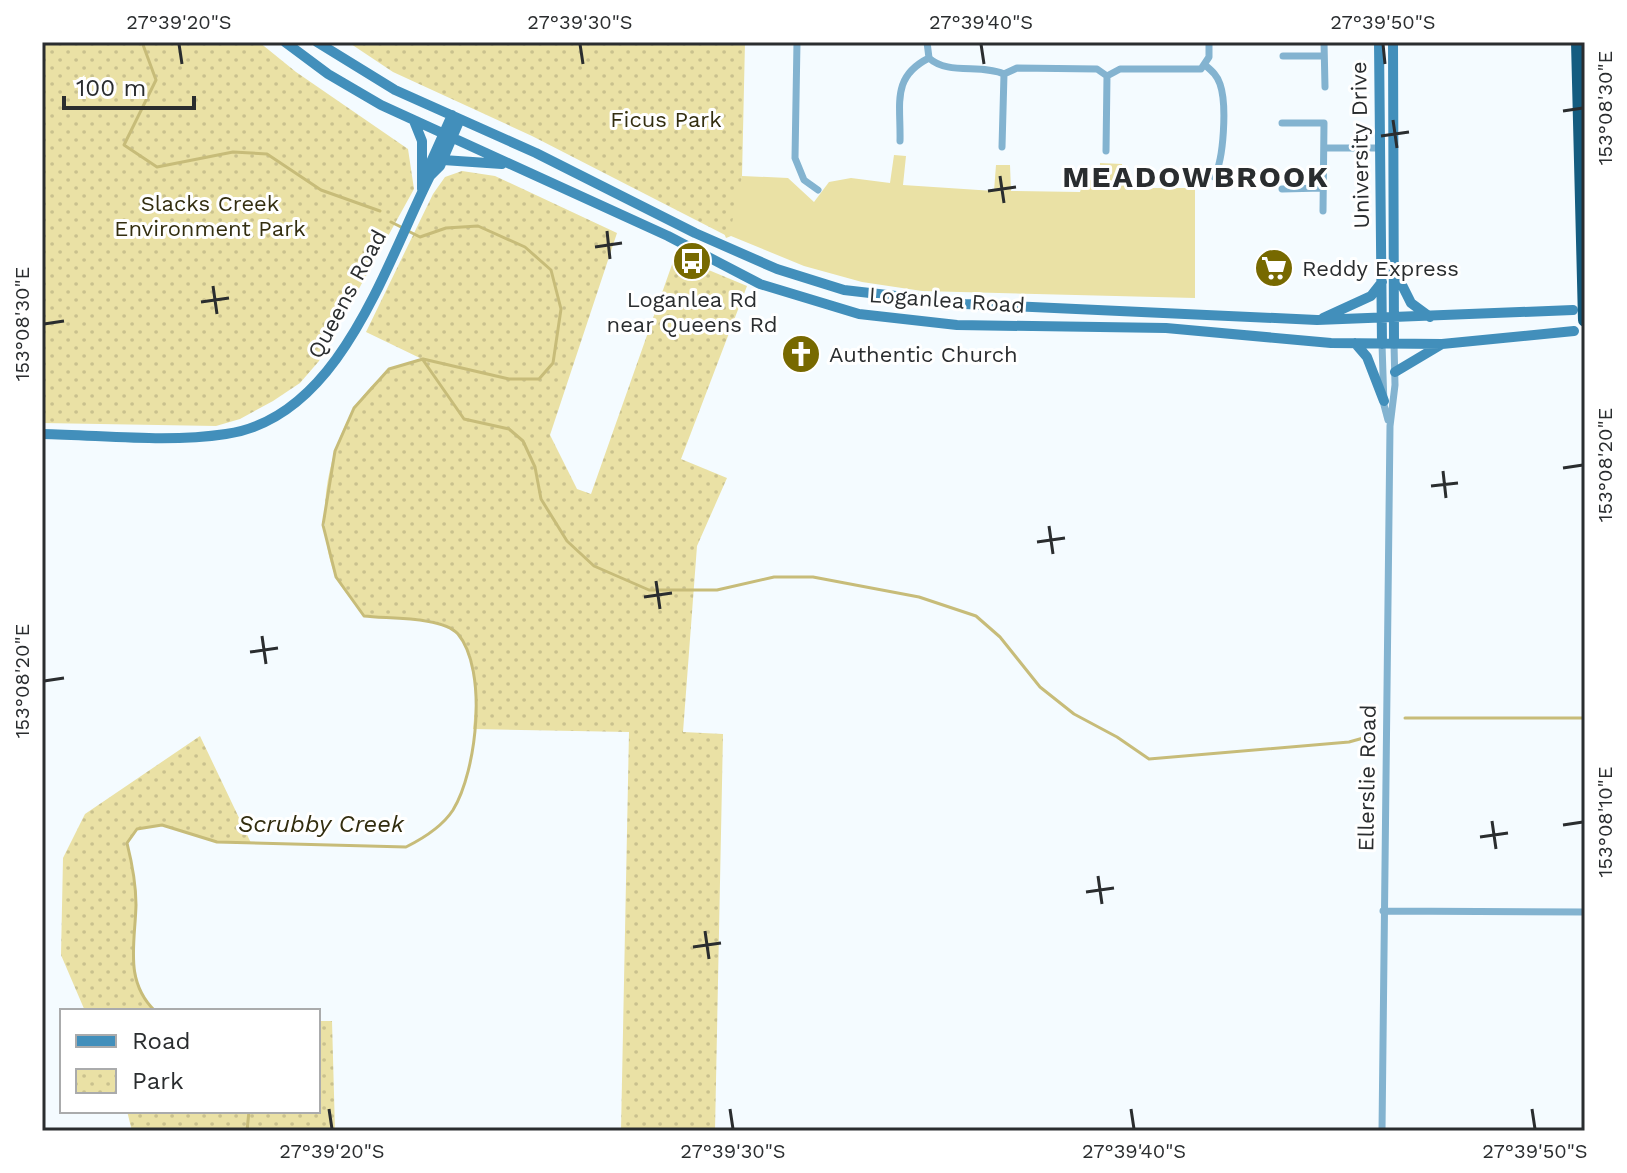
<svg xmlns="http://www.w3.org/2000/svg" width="1627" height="1173" font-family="'Work Sans',sans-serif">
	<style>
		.grass { fill: #eae1a5 }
		.park { fill: url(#park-dots) }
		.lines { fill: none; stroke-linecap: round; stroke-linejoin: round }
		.stream { stroke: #c7bc79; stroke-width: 3 }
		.street { stroke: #83b3d0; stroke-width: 7 }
		.secondary { stroke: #428fbb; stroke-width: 10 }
		.highway { stroke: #145c80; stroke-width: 14 }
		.ticks { fill: none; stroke: #2a2d2f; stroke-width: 3 }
		.labels { text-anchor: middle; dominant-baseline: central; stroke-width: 6; stroke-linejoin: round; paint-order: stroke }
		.park-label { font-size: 22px; fill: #332e10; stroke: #fff }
		.street-label { font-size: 22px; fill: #2a2d2f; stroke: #fff }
		.poi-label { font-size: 22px; fill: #2a2d2f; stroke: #fff; text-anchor: start }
		.water-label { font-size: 24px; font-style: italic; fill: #322d0f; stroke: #fff }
		.district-label { font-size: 30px; font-weight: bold; letter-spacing: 2px; fill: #2a2d2f; stroke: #fff }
		.neatline { fill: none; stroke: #2a2d2f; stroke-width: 3 }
		.ticks-label { font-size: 20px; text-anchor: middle; fill: #2a2d2f }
	</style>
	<defs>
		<pattern id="park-dots" width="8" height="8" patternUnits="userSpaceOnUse" patternTransform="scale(2)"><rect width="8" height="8" fill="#eae1a5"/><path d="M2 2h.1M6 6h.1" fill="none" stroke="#c9c18e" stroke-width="1.8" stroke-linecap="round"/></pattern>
	</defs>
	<rect width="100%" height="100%" fill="#f4fbff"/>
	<path class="grass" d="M 894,155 L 906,156 L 903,185 L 994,191 L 996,165 L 1010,165 L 1011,191 L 1080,192 L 1082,186 L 1100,173 L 1100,163 L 1122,164 L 1123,173 L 1134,188 L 1195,188 L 1195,298 L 922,291 L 862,282 L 804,266 L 731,236 L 726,238 L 724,233 L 742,176 L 788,178 L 814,202 L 829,182 L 851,178 L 890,183 Z"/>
	<path class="park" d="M 42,42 L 259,42 L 296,72 L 408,149 L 414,189 L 319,361 L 300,383 L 273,401 L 240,419 L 216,426 L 42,423 Z
		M 348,42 L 745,42 L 742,176 L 729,237 L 532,136 L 393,72 Z
		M 462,171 L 495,176 L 617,233 L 550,435 L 577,489 L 591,494 L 675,256 L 747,286 L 681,459 L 727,478 L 697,546 L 683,732 L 723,734 L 715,1131 L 621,1131 L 629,732 L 473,729 C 477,692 482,632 434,621 C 416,617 384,618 364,616 C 355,603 341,589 335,575 C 310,513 332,413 387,372 C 396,365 411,363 422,359 L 366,332 L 433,194 L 445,177 Z
		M 200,736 L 251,843 L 217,842 L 162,825 L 137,829 L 128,843 C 132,863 136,884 136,905 C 135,944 124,981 155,1011 L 85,1011 L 61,955 L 63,858 L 85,814 Z
		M 318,1021 L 332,1021 L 335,1131 L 132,1131 L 127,1111 L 318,1111 Z"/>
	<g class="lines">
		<path class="stream" d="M 142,42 L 156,80 L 124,145 L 157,167 L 233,152 L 267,154 L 321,190 L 380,211
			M 391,222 L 401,227
			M 423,360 L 464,419 L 509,429 L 523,441 L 535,467 L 541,499 L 567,541 L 594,566 L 649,590 L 717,590 L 774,577 L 813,577 L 919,597 L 976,616 L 1000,637 L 1040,687 L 1074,714 L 1117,737 L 1149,759 L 1349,742 L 1374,735
			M 1405,718 L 1585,718
			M 155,1011 C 124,981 135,944 136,905 C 136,884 132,863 127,843 L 137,829 L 162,825 L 217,842 L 406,847 C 424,838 442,827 453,810 C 477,771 488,670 458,634 C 442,616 388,619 364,616 L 336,577 L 323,525 L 335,451 L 354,408 L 389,369 L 423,359 L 509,379 L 539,379 L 553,363 L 561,309 L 551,270 L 525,247 L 478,226 L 446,228 L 420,237 L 408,231
			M 247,1131 L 249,1111"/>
		<path class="street" d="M 797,42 L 795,158 L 804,180 L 818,190
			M 927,42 L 929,58 C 947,75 981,64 1004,74 L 1017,68 L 1097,69 L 1107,76 L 1120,69 L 1201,69 L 1209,57 L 1209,42
			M 1324,42 L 1325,87
			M 1283,56 L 1323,56
			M 1205,65 C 1212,71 1217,75 1220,84 C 1227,104 1224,160 1214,177
			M 1282,123 L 1324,123 L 1323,211
			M 900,141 C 901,104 891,77 929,58
			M 1002,147 L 1004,74
			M 1324,148 L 1378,148
			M 1106,151 L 1107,76
			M 1282,189 L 1323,188
			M 1382,344 L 1384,405 L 1388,420
			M 1383,911 L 1585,912
			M 1382,1131 L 1390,426 L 1395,385 L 1394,344"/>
		<path class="secondary" d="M 285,42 L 328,74 L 381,105 L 668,236 L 760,284 L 859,314 L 957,325 L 1166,328 L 1331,343 L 1442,344 L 1574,331
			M 317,42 L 395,90 L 536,153 L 695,233 L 777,269 L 844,290 L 965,304 L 1317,320 L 1573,310
			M 1379,42 L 1382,344
			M 1393,42 L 1394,344
			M 414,121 L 422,141 L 422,189
			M 443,160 L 502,164
			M 430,176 L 431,162 L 452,115
			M 1395,271 L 1411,303 L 1430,317
			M 1323,318 L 1371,296 L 1382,282
			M 1355,343 L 1367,357 L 1384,401
			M 1395,372 L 1442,344
			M 42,434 C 103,435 166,443 226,434 C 340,418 385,265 430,176 L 440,166 L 460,119"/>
		<path class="highway" d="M 1578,42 L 1585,320"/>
	</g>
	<path class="ticks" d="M 179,44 L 182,64M 580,44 L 583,64M 981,44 L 984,64M 1383,44 L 1385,64M 1563,111 L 1583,108M 1393,120 L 1397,148M 1381,136 L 1409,132M 1000,176 L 1004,203M 988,191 L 1016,187M 607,231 L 610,259M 595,247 L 622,243M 213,286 L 217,314M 201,302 L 229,298M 44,324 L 64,321M 1563,468 L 1583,465M 1443,471 L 1446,498M 1431,486 L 1458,483M 1049,526 L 1053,554M 1037,542 L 1065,538M 656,581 L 660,609M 644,597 L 672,593M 262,636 L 266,664M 250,652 L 278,648M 44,681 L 64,678M 1492,821 L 1496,849M 1563,825 L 1583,822M 1480,837 L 1508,833M 1098,876 L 1102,904M 1086,892 L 1114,888M 705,931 L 709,959M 693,947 L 721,943M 329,1109 L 332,1129M 730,1109 L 733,1129M 1131,1109 L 1134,1129M 1532,1109 L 1535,1129"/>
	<defs>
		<g id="bus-disc" transform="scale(2)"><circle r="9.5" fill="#776900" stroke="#fff"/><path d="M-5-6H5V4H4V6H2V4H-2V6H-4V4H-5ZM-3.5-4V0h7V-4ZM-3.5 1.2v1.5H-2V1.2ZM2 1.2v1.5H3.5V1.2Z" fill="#fff"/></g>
		<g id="supermarket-disc" transform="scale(2)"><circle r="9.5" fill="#776900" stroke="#fff"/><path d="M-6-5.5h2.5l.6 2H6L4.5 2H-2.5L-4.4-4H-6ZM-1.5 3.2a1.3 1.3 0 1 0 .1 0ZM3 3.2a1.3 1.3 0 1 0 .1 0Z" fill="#fff"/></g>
		<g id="church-disc" transform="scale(2)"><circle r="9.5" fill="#776900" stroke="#fff"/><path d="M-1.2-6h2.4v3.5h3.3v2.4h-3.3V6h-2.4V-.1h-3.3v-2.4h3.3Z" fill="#fff"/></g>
	</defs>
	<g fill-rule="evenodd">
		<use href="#bus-disc" x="692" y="261"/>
		<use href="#supermarket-disc" x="1274" y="268"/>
		<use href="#church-disc" x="801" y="354"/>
	</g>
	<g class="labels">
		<g class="park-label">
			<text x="666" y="119">Ficus Park</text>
			<text x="210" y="203">Slacks Creek<tspan x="210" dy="25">Environment Park</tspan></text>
		</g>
		<g class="street-label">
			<text transform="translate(1360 145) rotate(-91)">University Drive</text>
			<text transform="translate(347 294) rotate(-62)">Queens Road</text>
			<text transform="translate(947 300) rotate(4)">Loganlea Road</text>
			<text transform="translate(1367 778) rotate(-89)">Ellerslie Road</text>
		</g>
		<g class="poi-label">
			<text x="1302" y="268">Reddy Express</text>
			<text x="692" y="299" text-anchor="middle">Loganlea Rd<tspan x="692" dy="25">near Queens Rd</tspan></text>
			<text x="829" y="354">Authentic Church</text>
		</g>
		<g class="water-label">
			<text x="321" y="824">Scrubby Creek</text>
		</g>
		<g class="district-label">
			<text x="1196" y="176">MEADOWBROOK</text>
		</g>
	</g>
	<rect width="1627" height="1173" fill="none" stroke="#ffffff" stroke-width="88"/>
	<rect x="60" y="1009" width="260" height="104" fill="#ffffff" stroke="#aaabac" stroke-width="2"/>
	<rect x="76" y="1035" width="40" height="12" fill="#428fbb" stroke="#aaabac" stroke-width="2"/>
	<text x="132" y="1049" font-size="24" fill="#2a2d2f">Road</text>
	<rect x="76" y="1069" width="40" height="24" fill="url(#park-dots)" stroke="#aaabac" stroke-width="2"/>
	<text x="132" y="1089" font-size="24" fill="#2a2d2f">Park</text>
	<path d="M64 96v12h130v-12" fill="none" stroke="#2a2d2f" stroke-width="4"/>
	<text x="76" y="96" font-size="24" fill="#2a2d2f" stroke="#ffffff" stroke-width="6" paint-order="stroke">100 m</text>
	<rect x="44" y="44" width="1539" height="1085" class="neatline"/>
	<g class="ticks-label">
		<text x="179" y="29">27°39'20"S</text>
		<text x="580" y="29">27°39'30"S</text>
		<text x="981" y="29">27°39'40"S</text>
		<text x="1383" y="29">27°39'50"S</text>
		<text transform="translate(1605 108) rotate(-90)" y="7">153°08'30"E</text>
		<text transform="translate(22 324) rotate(-90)" y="7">153°08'30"E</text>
		<text transform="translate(1605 465) rotate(-90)" y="7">153°08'20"E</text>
		<text transform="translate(22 681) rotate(-90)" y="7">153°08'20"E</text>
		<text transform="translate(1605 822) rotate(-90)" y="7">153°08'10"E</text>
		<text x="332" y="1158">27°39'20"S</text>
		<text x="733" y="1158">27°39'30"S</text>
		<text x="1134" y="1158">27°39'40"S</text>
		<text x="1535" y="1158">27°39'50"S</text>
	</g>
</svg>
